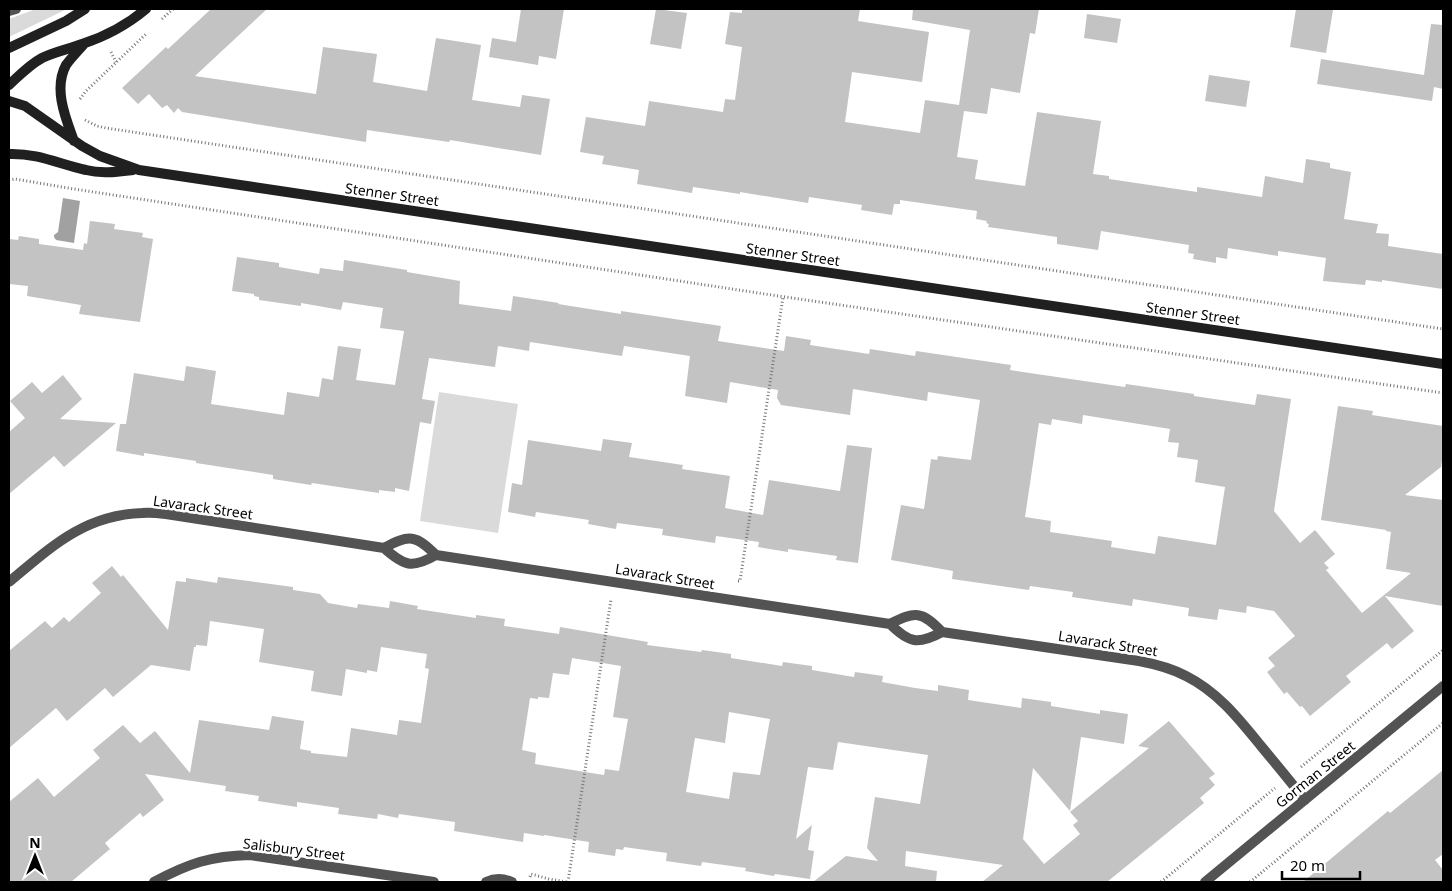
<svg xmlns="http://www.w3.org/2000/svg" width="1452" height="891" font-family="'Noto Sans',sans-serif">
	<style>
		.green { fill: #dadada }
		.water { fill: #a1a1a1 }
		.building { fill: #c3c3c3; fill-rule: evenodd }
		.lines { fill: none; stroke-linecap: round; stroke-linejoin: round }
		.path { stroke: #757575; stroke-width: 3; stroke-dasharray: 1 2.5; stroke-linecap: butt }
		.service { stroke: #535353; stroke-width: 10 }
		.minor { stroke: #535353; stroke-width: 10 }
		.secondary { stroke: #202020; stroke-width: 10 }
		.labels { text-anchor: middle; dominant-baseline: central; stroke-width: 5; stroke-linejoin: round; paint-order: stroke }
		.street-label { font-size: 14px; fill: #000; stroke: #fff }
	</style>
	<rect width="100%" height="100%" fill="#fff"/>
	<path class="green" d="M 36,9 L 67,9 L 9,37 L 9,19 Z
		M 439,392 L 518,404 L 498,533 L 420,521 Z"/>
	<path class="water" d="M 63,198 L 80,201 L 74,243 L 56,240 L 54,237 L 54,235 L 58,232 Z"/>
	<path class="building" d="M 211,9 L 267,9 L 195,76 L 316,94 L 323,47 L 377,54 L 373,82 L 427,91 L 436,38 L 481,45 L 472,100 L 520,107 L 522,95 L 550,99 L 541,155 L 450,140 L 449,142 L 367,130 L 366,142 L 182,112 L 178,108 L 174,113 L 167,105 L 162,108 L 149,94 L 138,104 L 122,88 L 166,47 L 168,49 Z
		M 521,9 L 564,9 L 556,59 L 539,56 L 538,65 L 489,57 L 492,38 L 516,42 Z
		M 656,9 L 687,13 L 681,49 L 650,44 Z
		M 742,9 L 860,9 L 858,21 L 929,32 L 922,82 L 852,72 L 845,122 L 920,133 L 925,100 L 959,105 L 970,30 L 912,20 L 913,9 L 1039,9 L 1035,34 L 1030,33 L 1020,93 L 991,88 L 987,114 L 964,111 L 957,157 L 978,160 L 975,179 L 1025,186 L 1037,112 L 1101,121 L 1093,174 L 1109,176 L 1109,179 L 1197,192 L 1197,187 L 1262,197 L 1265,176 L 1303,183 L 1306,159 L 1330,163 L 1330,168 L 1351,172 L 1344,219 L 1378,224 L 1376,233 L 1389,234 L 1388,246 L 1443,254 L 1443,289 L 1382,280 L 1382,282 L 1366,280 L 1365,285 L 1323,281 L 1326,258 L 1278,251 L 1278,256 L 1228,248 L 1227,259 L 1216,257 L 1216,263 L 1193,259 L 1194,254 L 1188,253 L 1189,245 L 1101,231 L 1098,250 L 1057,244 L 1057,237 L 988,227 L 989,224 L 986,223 L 987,221 L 976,219 L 977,211 L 900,200 L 900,204 L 894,204 L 892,215 L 861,210 L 862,205 L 809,197 L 808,203 L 740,192 L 740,194 L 693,187 L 692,193 L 637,184 L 639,170 L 602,164 L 604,156 L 580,152 L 586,117 L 645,126 L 649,101 L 723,112 L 725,99 L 735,100 L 742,47 L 725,44 L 730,12 L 742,13 Z
		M 1296,9 L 1323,9 L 1333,10 L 1326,53 L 1290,47 Z
		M 1087,14 L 1121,19 L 1117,43 L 1084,38 Z
		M 1431,24 L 1443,25 L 1443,89 L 1434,87 L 1432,101 L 1317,84 L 1321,59 L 1424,75 Z
		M 1209,75 L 1250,81 L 1246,107 L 1205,101 Z
		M 90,221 L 115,224 L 114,229 L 143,233 L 142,237 L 153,239 L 140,322 L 79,314 L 81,305 L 27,296 L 28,286 L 9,284 L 9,239 L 18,240 L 19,236 L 39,239 L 39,244 L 83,250 L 84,243 L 87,244 Z
		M 237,257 L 279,263 L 279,267 L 319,274 L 320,268 L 343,271 L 344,260 L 407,270 L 407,272 L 460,281 L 459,304 L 511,311 L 513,296 L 559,303 L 558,304 L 621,314 L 621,311 L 721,326 L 718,341 L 784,351 L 786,336 L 811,340 L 810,345 L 869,354 L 870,349 L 915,356 L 916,351 L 1011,365 L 1010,370 L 1125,387 L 1126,384 L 1194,394 L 1194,396 L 1255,405 L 1257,394 L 1291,399 L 1274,511 L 1300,543 L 1315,530 L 1335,554 L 1324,563 L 1329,568 L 1326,570 L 1362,613 L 1411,573 L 1386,569 L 1391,532 L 1386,531 L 1386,530 L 1321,520 L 1338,406 L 1373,411 L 1372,415 L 1443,426 L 1443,454 L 1441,467 L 1405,495 L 1443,500 L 1443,606 L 1385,596 L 1414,631 L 1392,649 L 1387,643 L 1346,676 L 1351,682 L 1310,716 L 1302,706 L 1300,707 L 1287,692 L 1284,694 L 1267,672 L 1275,666 L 1268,658 L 1295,636 L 1274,611 L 1247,606 L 1246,613 L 1219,609 L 1217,620 L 1188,616 L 1189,608 L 1133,599 L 1132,606 L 1072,597 L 1073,592 L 1030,586 L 1029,590 L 952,579 L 953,571 L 891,560 L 901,505 L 924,509 L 931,459 L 937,460 L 938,456 L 971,460 L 980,400 L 928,392 L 927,401 L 853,389 L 850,415 L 781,405 L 777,398 L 778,390 L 730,382 L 727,403 L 685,396 L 690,356 L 624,346 L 622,356 L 530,342 L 529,351 L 498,346 L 495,367 L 429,358 L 422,399 L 435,401 L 431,424 L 420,422 L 409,491 L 395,488 L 395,492 L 379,490 L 379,493 L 312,483 L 311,485 L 273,479 L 273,475 L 196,463 L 196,461 L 144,453 L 144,456 L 116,451 L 120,424 L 126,424 L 134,373 L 184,381 L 186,366 L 216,371 L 211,404 L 284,415 L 287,392 L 319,397 L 322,378 L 333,380 L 338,346 L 361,349 L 356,380 L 395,385 L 404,331 L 380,328 L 383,308 L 343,302 L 341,310 L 301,303 L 301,306 L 259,300 L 259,297 L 254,296 L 254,294 L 232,291 ZM 1083,415 L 1170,429 L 1168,442 L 1179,443 L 1177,457 L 1198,460 L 1195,482 L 1225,487 L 1216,545 L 1158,536 L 1155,554 L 1111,547 L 1112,541 L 1050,532 L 1051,521 L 1025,517 L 1039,423 L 1051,425 L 1052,419 L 1082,424 Z
		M 63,375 L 82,399 L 60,419 L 116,423 L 64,467 L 54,456 L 9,494 L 9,432 L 25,418 L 10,401 L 32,382 L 42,393 Z
		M 603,439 L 632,443 L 629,457 L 683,465 L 682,469 L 730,476 L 725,508 L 763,515 L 769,480 L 840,491 L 847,445 L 872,448 L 858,563 L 836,560 L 837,556 L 788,549 L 788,552 L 758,547 L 759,542 L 716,536 L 715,543 L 662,535 L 663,529 L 617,523 L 616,529 L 588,524 L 589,520 L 536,512 L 535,517 L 508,512 L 512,483 L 522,485 L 528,440 L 601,451 Z
		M 112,566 L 121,577 L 123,575 L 168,630 L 176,581 L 186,582 L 186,578 L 217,583 L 218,577 L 293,587 L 293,590 L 320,594 L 328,603 L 357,608 L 358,604 L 389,608 L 390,601 L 418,606 L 417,609 L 476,618 L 476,615 L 505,619 L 504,626 L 559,634 L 560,627 L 648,642 L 647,645 L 701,652 L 702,650 L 731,654 L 731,658 L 782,666 L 783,662 L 812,666 L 812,670 L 854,677 L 855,672 L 883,676 L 882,682 L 915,688 L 938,691 L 938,685 L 969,690 L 968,700 L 1021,708 L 1022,698 L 1051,702 L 1051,706 L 1100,714 L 1100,710 L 1128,714 L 1124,744 L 1081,737 L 1070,811 L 1033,768 L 1023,839 L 1044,864 L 1080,834 L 1073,825 L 1078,821 L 1070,812 L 1149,748 L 1138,746 L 1169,721 L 1215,774 L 1209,778 L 1215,785 L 1200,798 L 1204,803 L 1107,882 L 982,882 L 1003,865 L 906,851 L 905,866 L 937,871 L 936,882 L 813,882 L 846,856 L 878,861 L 867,848 L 875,797 L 920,804 L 928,755 L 838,742 L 833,770 L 808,767 L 796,839 L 812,825 L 808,850 L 814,851 L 810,879 L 775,874 L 774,876 L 745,871 L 746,868 L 702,862 L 701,866 L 666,861 L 667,853 L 624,847 L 623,850 L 616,849 L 615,856 L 588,852 L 589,842 L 544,835 L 544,836 L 524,833 L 523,842 L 498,838 L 454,831 L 455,822 L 399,814 L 398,818 L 378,814 L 377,819 L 338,814 L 339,808 L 297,802 L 297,807 L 258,801 L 259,796 L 225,791 L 226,786 L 145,774 L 164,800 L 143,817 L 140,813 L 105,843 L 110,849 L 71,882 L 9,882 L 9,802 L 38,778 L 54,797 L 100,758 L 93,750 L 123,725 L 140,743 L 155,731 L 190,773 L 199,720 L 269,730 L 272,716 L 304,721 L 300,749 L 311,751 L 311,753 L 347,757 L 351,728 L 397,735 L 399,720 L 421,723 L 429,669 L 425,668 L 427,654 L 381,647 L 377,672 L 367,670 L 367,673 L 346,669 L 342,696 L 311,691 L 314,671 L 259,662 L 264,629 L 210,621 L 207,646 L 196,645 L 196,647 L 194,647 L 190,671 L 151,665 L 113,697 L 105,688 L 67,721 L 56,708 L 9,748 L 9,651 L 45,621 L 52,628 L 64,617 L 69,622 L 101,593 L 92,583 ZM 572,658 L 621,666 L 613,717 L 628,719 L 619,771 L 605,769 L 604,775 L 535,764 L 536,753 L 522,750 L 530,698 L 538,699 L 538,697 L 549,698 L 553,673 L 569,675 ZM 729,712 L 770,719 L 760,775 L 733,772 L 729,799 L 686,792 L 695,738 L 725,743 Z
		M 1443,770 L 1443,854 L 1435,860 L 1443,870 L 1443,882 L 1303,882 L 1388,811 L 1390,813 Z"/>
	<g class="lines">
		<path class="path" d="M 162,19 L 173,9
			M 111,52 L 116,62
			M 80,99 L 86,91 L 146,34
			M 85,120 L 97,126 L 106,128 L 1443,329
			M 9,180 L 15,179 L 74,189 L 765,294 L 1443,393
			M 738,581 L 740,581 L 783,297
			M 1301,767 L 1443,650
			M 530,877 L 531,874 L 549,879 L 567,882
			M 568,882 L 611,599
			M 1161,882 L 1275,788
			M 1250,882 L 1443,723"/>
		<path class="service" d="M 9,11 L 16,9"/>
		<path class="minor" d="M 384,548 C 409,534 416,535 436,555 L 890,624 C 909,643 918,645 942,632 L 1139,661 C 1155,664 1171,668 1186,676 C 1218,692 1239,719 1261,746 C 1276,764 1291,782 1305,800
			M 9,582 C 51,547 84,515 142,513 C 150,512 158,513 166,514 L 384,548 C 404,566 412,569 436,555
			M 890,624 C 915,611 922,611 942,632
			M 154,882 C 189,863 211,856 250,855 L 434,882
			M 486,882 C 495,878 503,878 512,882
			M 1205,882 L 1443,686"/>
		<path class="secondary" d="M 9,48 L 66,21 L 85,9
			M 9,85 C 20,75 29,65 42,58 C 54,52 69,49 82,44 C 104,37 128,24 146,9
			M 9,101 L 25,106 L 82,146 L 100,156 L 139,170 L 1443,364
			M 74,141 C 66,119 53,89 66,65 C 71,58 78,51 84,44
			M 9,154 C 37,153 59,164 86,170 C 101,174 116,172 133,170"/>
	</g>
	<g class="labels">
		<g class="street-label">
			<text transform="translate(392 194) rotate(8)">Stenner Street</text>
			<text transform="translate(793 254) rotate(8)">Stenner Street</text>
			<text transform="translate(1193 313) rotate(8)">Stenner Street</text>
			<text transform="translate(203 507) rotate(8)">Lavarack Street</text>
			<text transform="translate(665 576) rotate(9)">Lavarack Street</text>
			<text transform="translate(1108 643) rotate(9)">Lavarack Street</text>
			<text transform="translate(1315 774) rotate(-39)">Gorman Street</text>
			<text transform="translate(294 849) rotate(7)">Salisbury Street</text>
		</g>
	</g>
	<rect width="1452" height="891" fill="none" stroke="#000000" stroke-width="20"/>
	<g transform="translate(35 856)" stroke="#ffffff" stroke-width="4" paint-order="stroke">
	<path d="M0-4L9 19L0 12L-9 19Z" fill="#000000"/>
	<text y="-8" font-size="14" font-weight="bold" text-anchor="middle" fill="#000000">N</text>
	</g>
	<path d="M1282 871v8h78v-8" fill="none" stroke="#000000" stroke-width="2.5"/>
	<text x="1290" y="871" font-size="15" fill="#000000" stroke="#ffffff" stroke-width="4" paint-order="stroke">20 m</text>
</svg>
